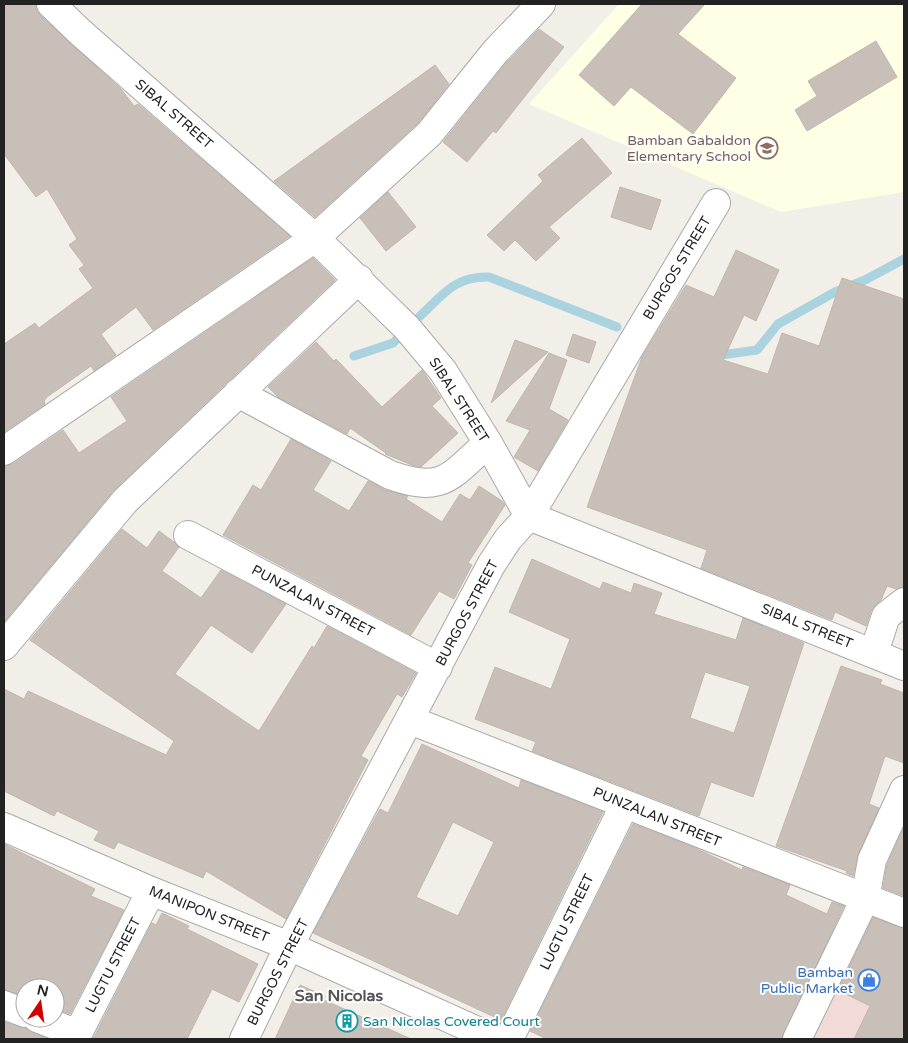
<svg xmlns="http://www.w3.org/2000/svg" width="908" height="1043" font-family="'Varela Round',sans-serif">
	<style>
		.commercial { fill: #f2dad9 }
		.education { fill: #ffffe5 }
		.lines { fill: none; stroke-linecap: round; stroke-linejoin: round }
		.stream { stroke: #aad3df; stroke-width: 9 }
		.building { fill: #c7bfb8; stroke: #c4b6ab; fill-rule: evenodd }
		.minor-casing { stroke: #a9a9a9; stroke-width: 30 }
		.minor { stroke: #fff; stroke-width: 28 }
		.labels { text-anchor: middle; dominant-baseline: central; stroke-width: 4; stroke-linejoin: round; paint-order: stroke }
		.street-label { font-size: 14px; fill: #222; stroke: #fff }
		.education-label { font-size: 14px; fill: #785e54; stroke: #fff; text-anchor: end }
		.shop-label { font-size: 14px; fill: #366cbe; stroke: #fff; text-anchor: end }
		.culture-label { font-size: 14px; fill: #0d838f; stroke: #fff; text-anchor: start }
		.quarter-label { font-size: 16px; font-weight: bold; fill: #555; stroke: #fff }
	</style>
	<rect width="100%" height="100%" fill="#f2efe9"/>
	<path class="commercial" d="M 869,907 L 904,921 L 904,1039 L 804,1039 Z"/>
	<path class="education" d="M 619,4 L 904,4 L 904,192 L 781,212 L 529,104 Z"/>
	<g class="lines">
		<path class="stream" d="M 419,317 C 443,295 454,276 489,277 L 617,327
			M 354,356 L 393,343 L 402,334
			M 714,356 L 757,350 L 778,324 L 835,292 L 865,280 L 904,259"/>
	</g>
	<path class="building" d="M 4,4 L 36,4 L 40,15 L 121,89 L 134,106 L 138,104 L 290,236 L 153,330 L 136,307 L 101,334 L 116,355 L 94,371 L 91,366 L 47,397 L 44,401 L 45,404 L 4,432 L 4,344 L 35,323 L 39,328 L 93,288 L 79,269 L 84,265 L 69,245 L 77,239 L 47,189 L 36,197 L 4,154 Z
		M 642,4 L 705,4 L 678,34 L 736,78 L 693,134 L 631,87 L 614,106 L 579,75 Z
		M 539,29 L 564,47 L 496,133 L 493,131 L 467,162 L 443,142 L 507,62 Z
		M 876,41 L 897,77 L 807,131 L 795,110 L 817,96 L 808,81 Z
		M 435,65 L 449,84 L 418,123 L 315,217 L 274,181 Z
		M 582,138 L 612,173 L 549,227 L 560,238 L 536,261 L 515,240 L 504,251 L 487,235 L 543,181 L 538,175 Z
		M 620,187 L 661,200 L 651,230 L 611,217 Z
		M 388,192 L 416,227 L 386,251 L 360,218 Z
		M 736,250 L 779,270 L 756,321 L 744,315 L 723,360 L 768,374 L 782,333 L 819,346 L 842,278 L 904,299 L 904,587 L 896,589 L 887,586 L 881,600 L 871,611 L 866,626 L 835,612 L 832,620 L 701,568 L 707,550 L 587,507 L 642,357 L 686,285 L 714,297 Z
		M 313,258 L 335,280 L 114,490 L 4,622 L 4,466 L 13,464 L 63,430 L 79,453 L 127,421 L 111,397 Z
		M 573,334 L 596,342 L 589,363 L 566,355 Z
		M 515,340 L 548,352 L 491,403 Z
		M 316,342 L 334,361 L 336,359 L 382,407 L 422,370 L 441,398 L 432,406 L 458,433 L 421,467 L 412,465 L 385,454 L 386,453 L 350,428 L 347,434 L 278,397 L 268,387 Z
		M 549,353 L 567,360 L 549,409 L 568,420 L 538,471 L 514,457 L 530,430 L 506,421 Z
		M 291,439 L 331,461 L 313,490 L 349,511 L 368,481 L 385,490 L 408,496 L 406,499 L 442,522 L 460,494 L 470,500 L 479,486 L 502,501 L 505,505 L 468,563 L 472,565 L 454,599 L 439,591 L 411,635 L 223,535 L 253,485 L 261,490 Z
		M 122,529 L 147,548 L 159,531 L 174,542 L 179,547 L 162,571 L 201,598 L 221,570 L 286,604 L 252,653 L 211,625 L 175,674 L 259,731 L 312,646 L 314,648 L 327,626 L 416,673 L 402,697 L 397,694 L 361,756 L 368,760 L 286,919 L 206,871 L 203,878 L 118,842 L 114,849 L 94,840 L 99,831 L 57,811 L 54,816 L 4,791 L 4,689 L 24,699 L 28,691 L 166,755 L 174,741 L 30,640 Z
		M 532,559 L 600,589 L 603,582 L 631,593 L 634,583 L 662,593 L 654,614 L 736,640 L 743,618 L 804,643 L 753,797 L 711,782 L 699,816 L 532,751 L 536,742 L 475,719 L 495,667 L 551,689 L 570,639 L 509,612 ZM 705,672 L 750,686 L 734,733 L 690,718 Z
		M 841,666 L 882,680 L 880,684 L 904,693 L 904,763 L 885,756 L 869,804 L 879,808 L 858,854 L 853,876 L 846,873 L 847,871 L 776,846 Z
		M 422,744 L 519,788 L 521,780 L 603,812 L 501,1020 L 313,933 L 380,809 L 388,813 ZM 453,822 L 494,842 L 458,916 L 416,897 Z
		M 633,824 L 695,848 L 742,870 L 743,867 L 790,885 L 786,895 L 827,914 L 832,902 L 844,906 L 782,1039 L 547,1039 L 530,1031 Z
		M 904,827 L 904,896 L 883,888 L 887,865 Z
		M 4,844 L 95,889 L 91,896 L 124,910 L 70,1014 L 55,1008 L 55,988 L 25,988 L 25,996 L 4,990 Z
		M 162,913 L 189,926 L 187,929 L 258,964 L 239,1002 L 212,989 L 187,1039 L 93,1039 L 152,923 L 156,925 Z
		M 873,918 L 904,928 L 904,1039 L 854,1039 L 870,1006 L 838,990 Z
		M 300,985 L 325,996 L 324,1000 L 411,1039 L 275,1039 Z
		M 4,1022 L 25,1028 L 48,1039 L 4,1039 Z"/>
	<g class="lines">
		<g class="minor-casing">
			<path id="minor" d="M 51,4 L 80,32 L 315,238 L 407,328 L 443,371 L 488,443 L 529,516 L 904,666
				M 238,393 L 390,475 C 444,494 449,477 488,443
				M 4,451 L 315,238 L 429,134 L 495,52 L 541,4
				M 188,535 L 438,667
				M 4,646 L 125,501 L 359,279
				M 874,652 L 886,616 L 904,602
				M 410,720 L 904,913
				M 4,827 L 151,891 L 289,946 L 495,1039
				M 4,1005 L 25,1013
				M 37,1018 L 78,1034
				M 75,1039 L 151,891
				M 244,1039 L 289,946 L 491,565 L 508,539 L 529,516 L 716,203
				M 509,1039 L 625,804
				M 797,1039 L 865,899 L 872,860 L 904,790"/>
		</g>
		<use href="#minor" class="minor"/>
	</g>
	<defs>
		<g id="school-ring" transform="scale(1.125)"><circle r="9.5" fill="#fff" stroke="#8d6e63" stroke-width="1.5"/><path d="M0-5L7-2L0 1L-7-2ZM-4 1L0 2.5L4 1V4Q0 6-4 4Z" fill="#8d6e63"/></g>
		<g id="shop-ring" transform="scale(1.125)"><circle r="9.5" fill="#fff" stroke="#3f7fe0" stroke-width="1.5"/><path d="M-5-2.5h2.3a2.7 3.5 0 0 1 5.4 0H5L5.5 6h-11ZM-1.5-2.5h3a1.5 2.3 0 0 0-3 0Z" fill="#3f7fe0"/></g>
		<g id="building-ring" transform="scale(1.125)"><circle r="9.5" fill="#fff" stroke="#0f9aa8" stroke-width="1.5"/><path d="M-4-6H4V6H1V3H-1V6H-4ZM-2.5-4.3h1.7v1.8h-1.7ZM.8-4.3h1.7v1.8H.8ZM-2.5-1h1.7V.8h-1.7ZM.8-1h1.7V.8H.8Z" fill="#0f9aa8"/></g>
	</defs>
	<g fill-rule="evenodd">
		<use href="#school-ring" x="767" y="148"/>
		<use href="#shop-ring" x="869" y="980"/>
		<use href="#building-ring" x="347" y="1021"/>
	</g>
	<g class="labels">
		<g class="street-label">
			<text transform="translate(174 114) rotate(41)">SIBAL STREET</text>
			<text transform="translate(677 268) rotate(-59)">BURGOS STREET</text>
			<text transform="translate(459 400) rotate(57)">SIBAL STREET</text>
			<text transform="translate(313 601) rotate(28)">PUNZALAN STREET</text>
			<text transform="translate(467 613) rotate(-62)">BURGOS STREET</text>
			<text transform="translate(807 626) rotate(22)">SIBAL STREET</text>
			<text transform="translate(657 817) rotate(22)">PUNZALAN STREET</text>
			<text transform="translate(209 914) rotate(22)">MANIPON STREET</text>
			<text transform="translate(567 922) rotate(-64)">LUGTU STREET</text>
			<text transform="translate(113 965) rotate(-63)">LUGTU STREET</text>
			<text transform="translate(278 972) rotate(-63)">BURGOS STREET</text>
		</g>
		<g class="education-label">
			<text x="751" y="140">Bamban Gabaldon<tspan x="751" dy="16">Elementary School</tspan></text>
		</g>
		<g class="shop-label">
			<text x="853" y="972">Bamban<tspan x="853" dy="16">Public Market</tspan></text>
		</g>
		<g class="culture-label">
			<text x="363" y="1021">San Nicolas Covered Court</text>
		</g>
		<g class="quarter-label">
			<text x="339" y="996">San Nicolas</text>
		</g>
	</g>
	<rect width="908" height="1043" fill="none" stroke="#222222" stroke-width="10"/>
	<g transform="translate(40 1003) rotate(13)"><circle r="24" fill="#ffffff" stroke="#a7a7a7"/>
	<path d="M0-4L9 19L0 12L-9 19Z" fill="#d40000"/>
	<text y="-8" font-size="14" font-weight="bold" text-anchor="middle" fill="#222222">N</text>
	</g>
</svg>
